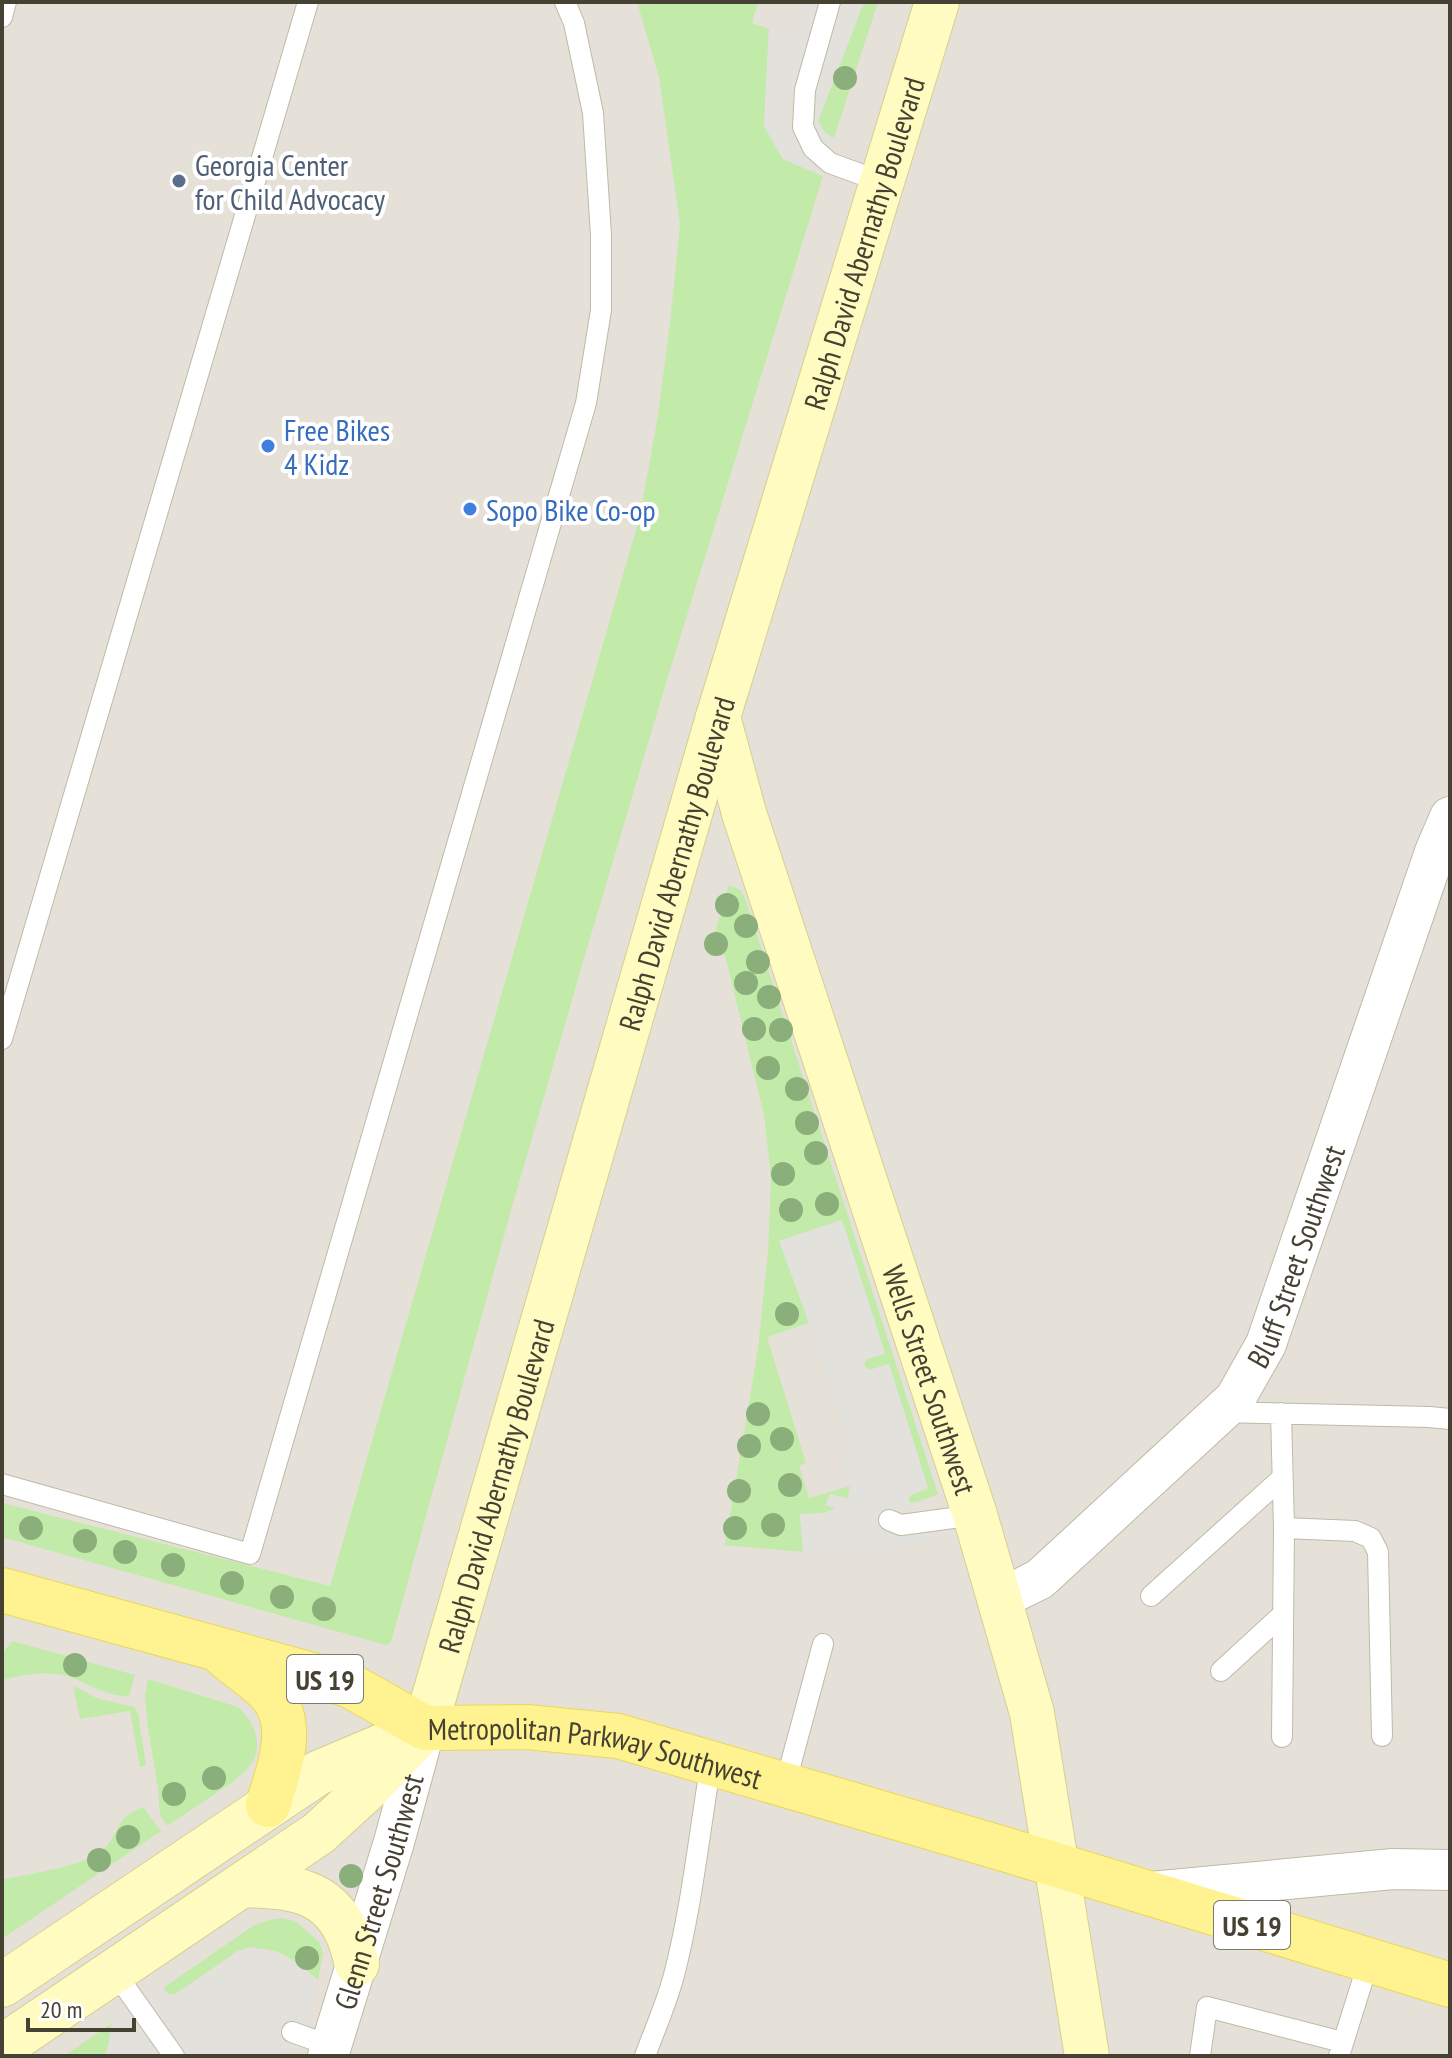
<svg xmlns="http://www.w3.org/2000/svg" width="1452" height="2058" font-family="'PT Sans Narrow',sans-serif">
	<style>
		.industrial { fill: #e5e1d9 }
		.green { fill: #c2eaa9 }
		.parking { fill: #e3e1dc }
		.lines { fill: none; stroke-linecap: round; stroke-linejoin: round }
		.lane-casing { stroke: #bfbaa5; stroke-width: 22 }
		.street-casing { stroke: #bfbaa5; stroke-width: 42 }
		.secondary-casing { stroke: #d5cf90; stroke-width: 46 }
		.primary-casing { stroke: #ead75a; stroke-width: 46 }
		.lane { stroke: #fff; stroke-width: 20 }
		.street { stroke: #fff; stroke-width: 40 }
		.secondary { stroke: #fffbc1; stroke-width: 44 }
		.primary { stroke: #fff290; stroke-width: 44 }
		.tree { fill: #8baf7a }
		.service-dot { fill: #5c6f8a; stroke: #fff; stroke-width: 3 }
		.shop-dot { fill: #3f7fe0; stroke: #fff; stroke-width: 3 }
		.labels { text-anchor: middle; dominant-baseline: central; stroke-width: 8; stroke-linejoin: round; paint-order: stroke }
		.shield { fill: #fff; stroke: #7d7a70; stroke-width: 2 }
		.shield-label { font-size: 28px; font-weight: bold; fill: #454133 }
		.service-label { font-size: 30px; fill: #4e5e75; stroke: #fff; text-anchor: start }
		.street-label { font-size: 30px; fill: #454133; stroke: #fff }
		.shop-label { font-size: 30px; fill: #366cbe; stroke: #fff; text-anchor: start }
	</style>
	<rect width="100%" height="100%" fill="#f3f1e3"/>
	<path class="industrial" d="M 2,2 L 1450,2 L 1450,2056 L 2,2056 Z"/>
	<path class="green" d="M 637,2 L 758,2 L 752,23 L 769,29 L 764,126 L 783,159 L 823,176 L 666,683 L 588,945 L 512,1207 L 391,1642 L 386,1645 L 2,1537 L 2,1503 L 330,1586 L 640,516 L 658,415 L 670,323 L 680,225 L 659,77 Z
		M 864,2 L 878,2 L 834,138 L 825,133 L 818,121 Z
		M 729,885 L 741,890 L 746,901 L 938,1494 L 915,1503 L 909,1502 L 909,1496 L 928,1488 L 889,1364 L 869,1370 L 866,1368 L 864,1365 L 867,1359 L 885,1353 L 842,1220 L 780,1241 L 809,1323 L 767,1337 L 806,1463 L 799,1466 L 809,1498 L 850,1486 L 848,1499 L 830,1494 L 838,1508 L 822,1513 L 800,1515 L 803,1552 L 725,1545 L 758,1349 L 768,1252 L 771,1178 L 764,1115 L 725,955 L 710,951 Z
		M 12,1641 L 135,1675 L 129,1696 C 107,1697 88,1683 67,1676 C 47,1670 22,1675 2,1680 L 2,1654 Z
		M 148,1679 L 238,1707 C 255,1722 265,1747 249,1767 C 238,1780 222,1789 209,1798 C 195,1807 181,1817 167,1826 L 160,1815 L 158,1788 L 147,1721 L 145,1696 Z
		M 73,1685 L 96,1698 L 135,1707 L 138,1714 L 146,1765 L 140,1767 L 130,1711 L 80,1719 Z
		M 143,1807 L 161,1831 L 2,1939 L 2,1880 C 30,1873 77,1868 100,1852 C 112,1844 114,1832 122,1821 C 127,1814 135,1811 143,1807 Z
		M 282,1918 L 295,1921 L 319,1942 L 323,1952 L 318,1980 L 297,1963 L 278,1952 L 265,1949 L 238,1951 L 174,1995 L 169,1994 L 163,1988 L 253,1926 L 269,1920 Z
		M 112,2023 L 108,2047 L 104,2056 L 64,2056 Z"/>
	<path class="parking" d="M 803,2 L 864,2 L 818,121 L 825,133 L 834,138 L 823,176 L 783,159 L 764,126 L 769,29 L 793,35 Z
		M 842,1220 L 885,1354 L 867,1359 L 864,1365 L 866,1368 L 870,1370 L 889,1364 L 928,1488 L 909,1496 L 908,1499 L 911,1503 L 919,1501 L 933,1545 L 803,1552 L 800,1514 L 822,1513 L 836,1509 L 825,1505 L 830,1494 L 848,1498 L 850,1485 L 839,1453 L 849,1450 L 809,1323 L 779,1241 Z
		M 250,1947 L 278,1952 L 297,1963 L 318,1980 L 295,2056 L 104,2056 L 108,2047 L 112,2023 L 163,1988 L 169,1994 L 174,1995 L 238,1951 Z"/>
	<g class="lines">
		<g class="lane-casing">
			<path id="lane" d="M 830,2 L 805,90 L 803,127 L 813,148 L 830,163 L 882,182
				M 2,17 L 6,2
				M 2,1039 L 308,2
				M 1222,1412 L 1429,1417 L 1450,1419
				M 1281,1413 L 1284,1528 L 1282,1737
				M 2,1484 L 250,1554 L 586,403 L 601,310 L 601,235 L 593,113 L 574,23 L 565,2
				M 889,1520 L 901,1525 L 975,1515
				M 1284,1528 L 1355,1531 L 1371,1538 L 1378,1552 L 1382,1736
				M 1151,1596 L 1282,1478
				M 1221,1671 L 1282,1615
				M 785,1785 L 823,1644
				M 114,1971 L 174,2056
				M 292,2032 L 331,2046
				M 645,2056 C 655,2029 667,2002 674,1975 C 692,1906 699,1834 711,1763
				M 1200,2056 L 1207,2007 L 1342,2042
				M 1339,2056 L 1369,1960"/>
		</g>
		<g class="street-casing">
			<g id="street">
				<path id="s1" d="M 1000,1599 L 1040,1579 L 1235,1399 L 1266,1344 L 1435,852 L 1450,817"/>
				<path d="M 1151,1892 L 1393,1869 L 1450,1870"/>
				<path id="s2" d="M 328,2056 L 394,1842 L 425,1728"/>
			</g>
		</g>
		<g class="secondary-casing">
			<g id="secondary">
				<path id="s3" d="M 718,717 L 744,813 L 975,1515 L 1032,1713 L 1087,2056"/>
				<path d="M 243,1885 C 287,1887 326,1887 347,1933 C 352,1943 354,1954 357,1964"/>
				<path d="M 2,1985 L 318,1773 L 408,1735"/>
				<path id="s4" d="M 2,2047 L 319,1833 L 367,1789 L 425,1728 L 718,717 L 937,2"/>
			</g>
		</g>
		<g class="primary-casing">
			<g id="primary">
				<path id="s5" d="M 2,1590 L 349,1685 L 425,1728 L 527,1727 L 618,1736 L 1014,1852 L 1450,1985"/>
				<path d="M 225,1656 C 237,1666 264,1685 273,1697 C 296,1729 278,1772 268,1805"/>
			</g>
		</g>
		<use href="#lane" class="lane"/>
		<use href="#street" class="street"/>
		<use href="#secondary" class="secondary"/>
		<use href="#primary" class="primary"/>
	</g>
	<g class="tree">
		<circle cx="845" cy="78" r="12"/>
		<circle cx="727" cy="905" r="12"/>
		<circle cx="746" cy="926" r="12"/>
		<circle cx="716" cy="944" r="12"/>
		<circle cx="758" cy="962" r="12"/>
		<circle cx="746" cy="983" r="12"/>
		<circle cx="769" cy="997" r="12"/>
		<circle cx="754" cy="1029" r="12"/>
		<circle cx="781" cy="1030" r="12"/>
		<circle cx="768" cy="1068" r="12"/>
		<circle cx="797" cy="1089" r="12"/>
		<circle cx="807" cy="1123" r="12"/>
		<circle cx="816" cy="1153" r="12"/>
		<circle cx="783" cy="1174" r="12"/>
		<circle cx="827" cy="1204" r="12"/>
		<circle cx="791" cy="1210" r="12"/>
		<circle cx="787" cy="1314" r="12"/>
		<circle cx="758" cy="1414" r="12"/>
		<circle cx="782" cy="1439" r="12"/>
		<circle cx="749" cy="1446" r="12"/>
		<circle cx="790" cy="1485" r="12"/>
		<circle cx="739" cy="1491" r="12"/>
		<circle cx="773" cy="1525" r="12"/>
		<circle cx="31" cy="1528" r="12"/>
		<circle cx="735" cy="1528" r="12"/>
		<circle cx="85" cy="1541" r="12"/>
		<circle cx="125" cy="1552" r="12"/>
		<circle cx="173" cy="1565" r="12"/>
		<circle cx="232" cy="1583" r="12"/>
		<circle cx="282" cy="1597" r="12"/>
		<circle cx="324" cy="1609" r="12"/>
		<circle cx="75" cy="1665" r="12"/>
		<circle cx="214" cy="1778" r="12"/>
		<circle cx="174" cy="1794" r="12"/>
		<circle cx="128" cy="1837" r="12"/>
		<circle cx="99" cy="1860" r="12"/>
		<circle cx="351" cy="1876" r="12"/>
		<circle cx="307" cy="1958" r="12"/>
	</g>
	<circle class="service-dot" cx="179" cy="181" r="8"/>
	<g class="shop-dot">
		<circle cx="268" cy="446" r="8"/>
		<circle cx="470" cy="509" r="8"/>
	</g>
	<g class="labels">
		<g class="shield">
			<rect x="287" y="1655" width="76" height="48" rx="6"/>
			<rect x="1214" y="1901" width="76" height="48" rx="6"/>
		</g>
		<g class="shield-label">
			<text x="325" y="1679">US 19</text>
			<text x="1252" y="1925">US 19</text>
		</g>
		<g class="service-label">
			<text x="195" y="164">Georgia Center<tspan x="195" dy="34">for Child Advocacy</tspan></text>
		</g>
		<g class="street-label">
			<text stroke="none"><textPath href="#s4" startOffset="2080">Ralph David Abernathy Boulevard</textPath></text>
			<text stroke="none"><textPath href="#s4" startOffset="1432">Ralph David Abernathy Boulevard</textPath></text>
			<text stroke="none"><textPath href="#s1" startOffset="466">Bluff Street Southwest</textPath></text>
			<text stroke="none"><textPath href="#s3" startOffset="696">Wells Street Southwest</textPath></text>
			<text stroke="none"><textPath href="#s4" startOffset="784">Ralph David Abernathy Boulevard</textPath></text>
			<text stroke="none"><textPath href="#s5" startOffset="620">Metropolitan Parkway Southwest</textPath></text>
			<text stroke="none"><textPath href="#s2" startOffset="172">Glenn Street Southwest</textPath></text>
		</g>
		<g class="shop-label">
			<text x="284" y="429">Free Bikes<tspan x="284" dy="34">4 Kidz</tspan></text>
			<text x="486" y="509">Sopo Bike Co-op</text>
		</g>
	</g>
	<rect width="1452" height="2058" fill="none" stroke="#454133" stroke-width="8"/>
	<path d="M28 2018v12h106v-12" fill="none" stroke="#454133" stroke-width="4"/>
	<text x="40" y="2018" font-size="24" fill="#454133" stroke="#ffffff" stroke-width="6" paint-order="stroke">20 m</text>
</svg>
